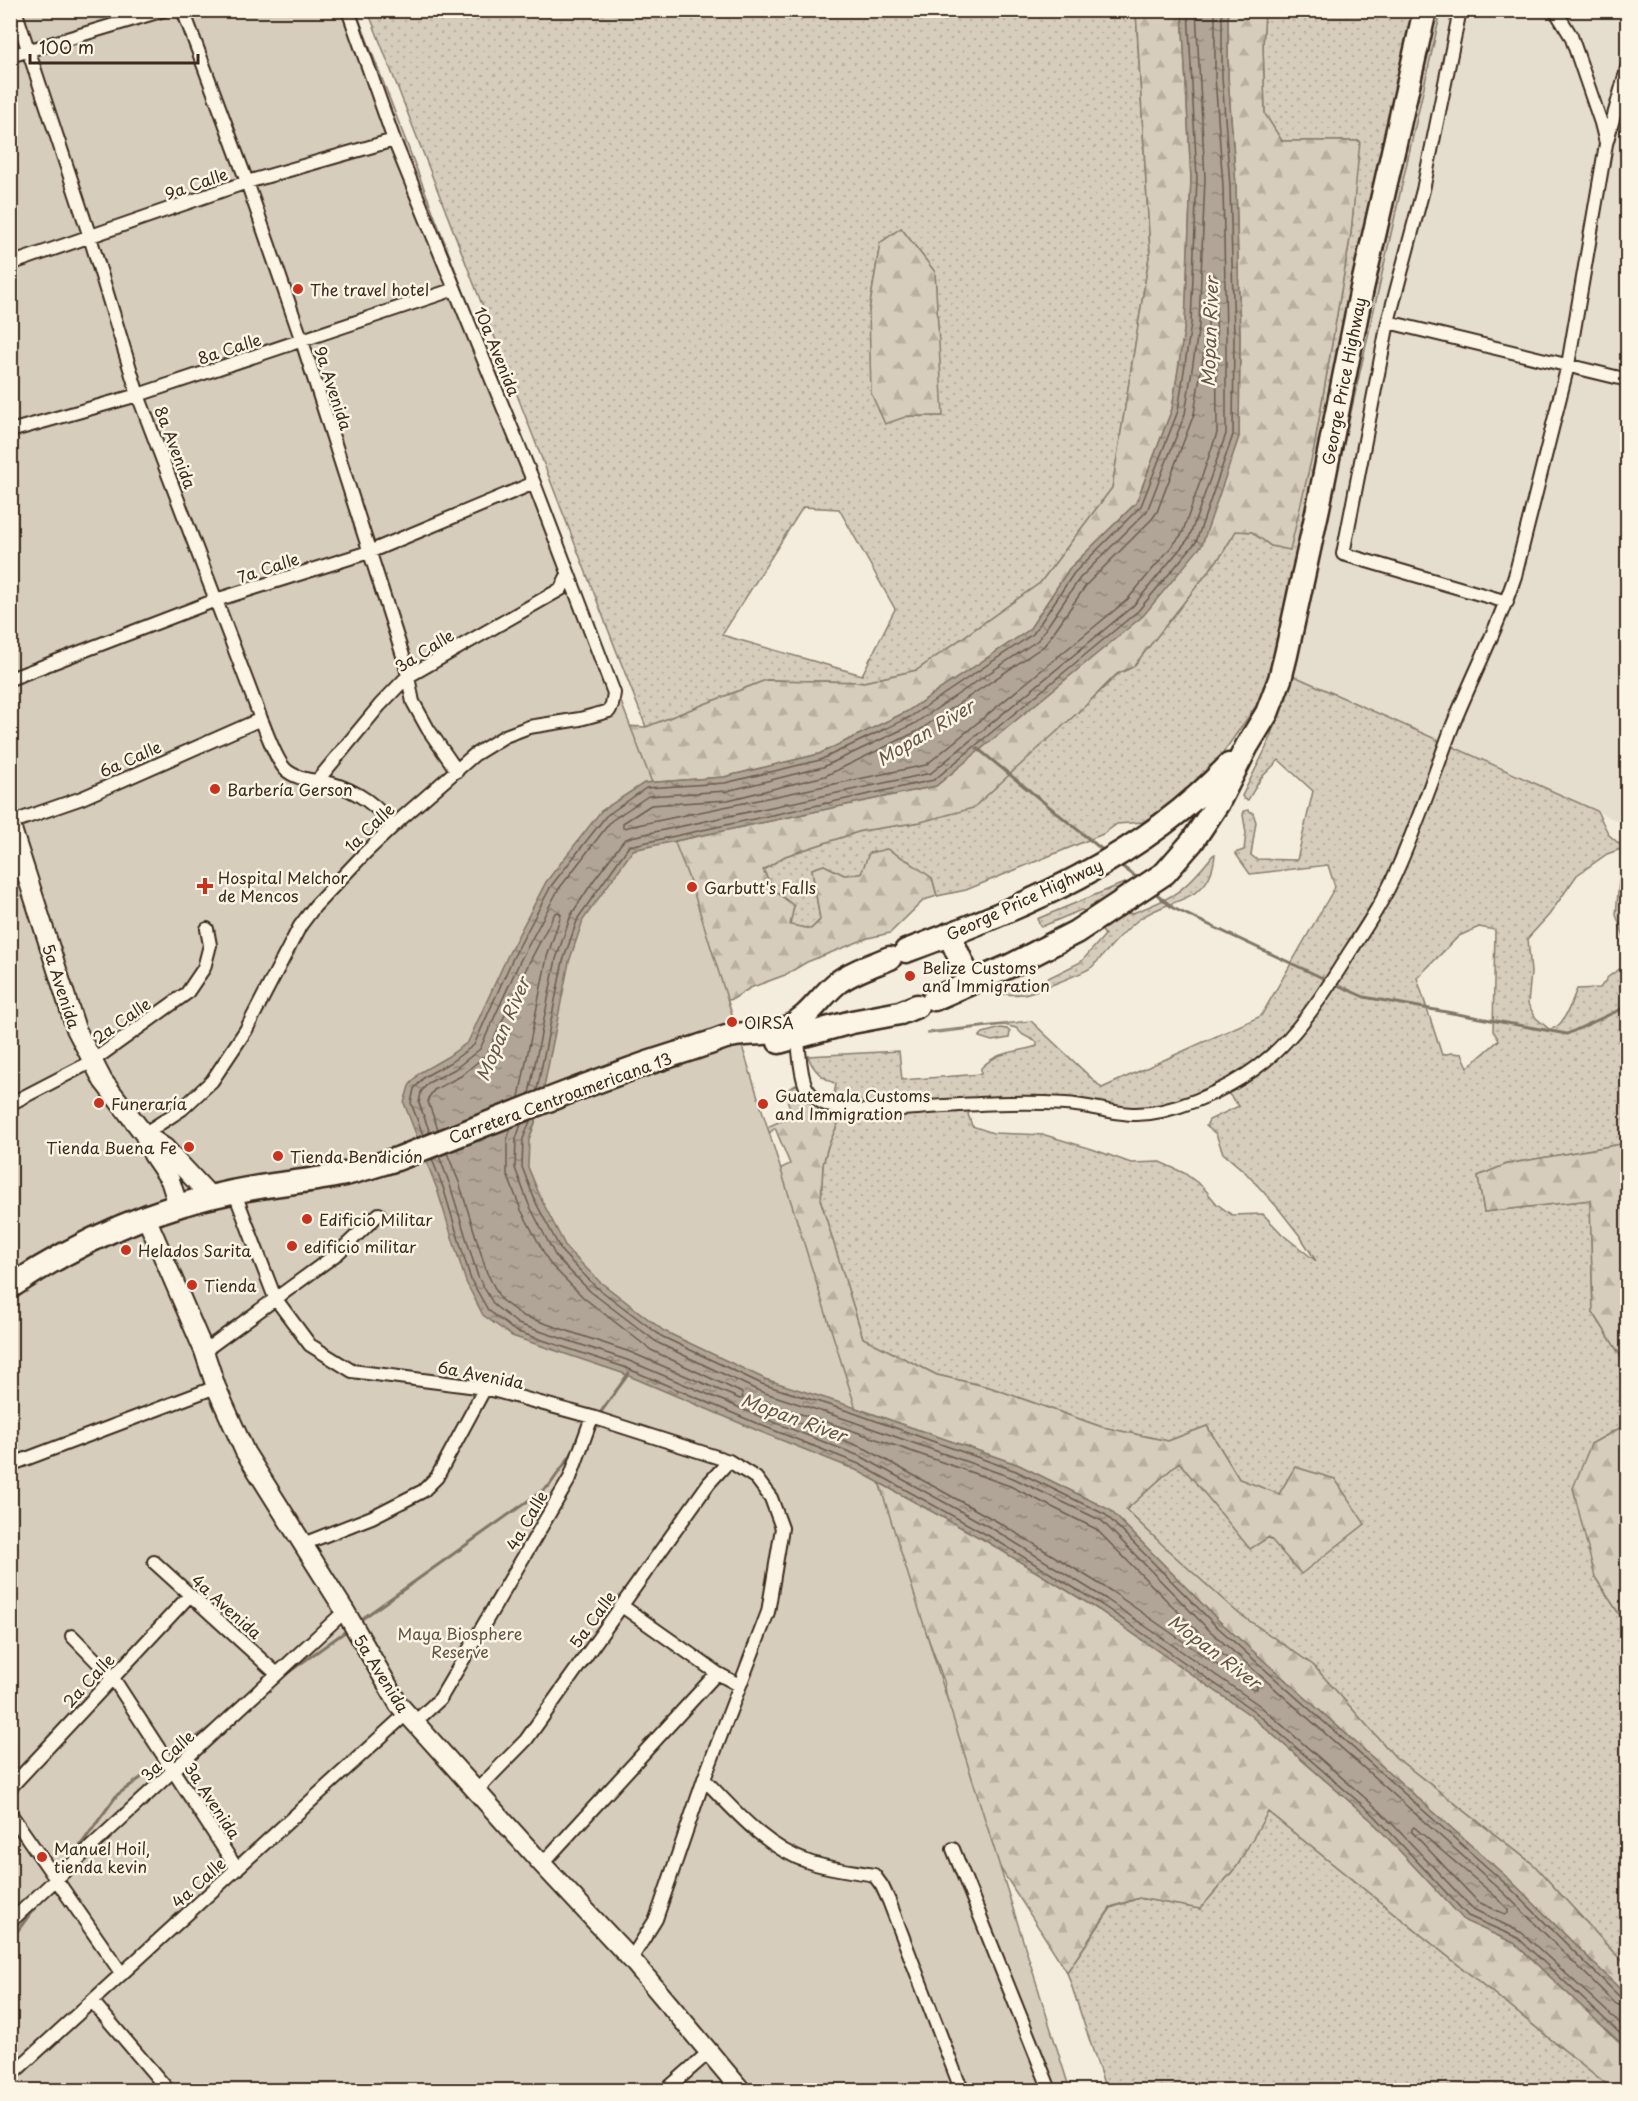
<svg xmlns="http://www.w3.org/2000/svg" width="1638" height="2101" font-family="'Playpen Sans',sans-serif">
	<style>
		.built { fill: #e5ddce }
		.grass { fill: url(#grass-dots); stroke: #887c6e; stroke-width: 1.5; fill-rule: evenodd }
		.forest { fill: url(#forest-firs); stroke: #887c6e; stroke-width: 1.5; fill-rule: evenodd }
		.park { fill: #d6cdbd; stroke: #887c6e; stroke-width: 1.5 }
		.water { fill: url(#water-ripples); stroke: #817466; stroke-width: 1.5 }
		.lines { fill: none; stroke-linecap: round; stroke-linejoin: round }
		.shore { stroke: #6a5b4e; stroke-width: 1.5 }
		.stream { stroke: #817466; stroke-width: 3 }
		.street-casing { stroke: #3b2a1e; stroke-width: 16 }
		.secondary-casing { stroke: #3b2a1e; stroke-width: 22 }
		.highway-casing { stroke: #3b2a1e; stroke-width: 27 }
		.street { stroke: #fcf5e5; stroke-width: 12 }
		.secondary { stroke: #fcf5e5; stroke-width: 18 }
		.highway { stroke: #fcf5e5; stroke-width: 22 }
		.poi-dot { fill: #c8321e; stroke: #fcf5e5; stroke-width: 2 }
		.labels { text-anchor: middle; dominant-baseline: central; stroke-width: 5; stroke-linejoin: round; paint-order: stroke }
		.street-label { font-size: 16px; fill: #3b2a1e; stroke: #fcf5e5 }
		.poi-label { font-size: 16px; fill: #3b2a1e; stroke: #fcf5e5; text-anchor: start }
		.park-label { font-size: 16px; fill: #625346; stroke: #fcf5e5 }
		.water-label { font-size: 18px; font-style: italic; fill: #645548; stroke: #fcf5e5 }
	</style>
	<defs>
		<pattern id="grass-dots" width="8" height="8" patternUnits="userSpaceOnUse" patternTransform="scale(1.5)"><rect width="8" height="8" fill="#d6cdbd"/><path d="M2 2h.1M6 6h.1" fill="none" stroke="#b9b0a2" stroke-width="1.8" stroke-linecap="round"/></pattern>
		<pattern id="forest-firs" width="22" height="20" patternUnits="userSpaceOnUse" patternTransform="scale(1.5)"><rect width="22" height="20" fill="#d6cdbd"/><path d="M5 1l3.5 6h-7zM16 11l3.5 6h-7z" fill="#b9b0a2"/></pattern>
		<pattern id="water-ripples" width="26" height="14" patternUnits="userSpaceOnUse" patternTransform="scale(1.5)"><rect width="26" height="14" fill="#b0a596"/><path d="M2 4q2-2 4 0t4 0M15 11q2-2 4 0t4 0" fill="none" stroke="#90877a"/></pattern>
	</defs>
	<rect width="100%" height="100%" fill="#f4eddd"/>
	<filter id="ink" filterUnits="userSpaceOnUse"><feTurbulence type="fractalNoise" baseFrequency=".0167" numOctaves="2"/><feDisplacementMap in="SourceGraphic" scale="12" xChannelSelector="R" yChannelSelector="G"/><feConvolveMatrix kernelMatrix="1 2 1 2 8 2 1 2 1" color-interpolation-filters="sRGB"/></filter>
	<g filter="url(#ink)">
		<path class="built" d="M 1441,11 L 1627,11 L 1627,825 L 1292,675 Z"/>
		<path class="grass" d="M 368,11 L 1136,11 L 1150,251 L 1112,488 L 1040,583 L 917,670 L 864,682 L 766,680 L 646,727 ZM 901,228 L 935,272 L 942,416 L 908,416 L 869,311 L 880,243 ZM 803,507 L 839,509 L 895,609 L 862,675 L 722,635 Z
			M 1265,11 L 1441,11 L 1292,675 L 1597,811 L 1609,835 L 1624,848 L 1607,854 L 1577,875 L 1549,915 L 1528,938 L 1531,973 L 1528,1004 L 1536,1018 L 1549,1029 C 1564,1029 1571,1002 1577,989 L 1600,988 L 1608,977 L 1627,964 L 1627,1143 L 1507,1164 L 1478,1176 L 1484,1212 L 1590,1200 L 1593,1312 L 1627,1366 L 1627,1424 L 1591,1444 L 1595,1577 L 1627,1626 L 1627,1965 L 1614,1953 L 1534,1865 L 1395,1757 L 1313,1665 L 1238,1613 L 1171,1553 L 1126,1510 L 1179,1462 L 1250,1548 L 1269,1537 L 1279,1494 L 1239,1479 L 1207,1426 L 1168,1441 L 1102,1427 L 989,1387 L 937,1375 L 863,1338 L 821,1202 L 823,1164 L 828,1146 L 840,1119 L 831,1109 L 836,1084 C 823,1078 813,1071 808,1056 L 899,1051 L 902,1080 L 981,1074 L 981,1068 C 1001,1049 1013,1054 1037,1046 L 1037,1042 L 1023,1035 L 1016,1028 L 1004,1025 L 928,1034 L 928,1032 L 1031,1021 L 1102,1088 L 1261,1016 L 1335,887 L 1328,865 L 1250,874 L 1235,853 L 1244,850 L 1246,833 L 1243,815 L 1244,811 L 1248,810 L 1253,813 L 1256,822 L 1251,855 L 1256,859 L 1297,860 L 1313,791 L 1279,760 L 1261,778 L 1248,800 L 1244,799 L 1242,796 L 1266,748 L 1292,676 L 1263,696 L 1220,757 L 1171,804 L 1143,822 L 1117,824 L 1103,834 L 966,890 L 937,896 L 932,878 L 861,874 L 844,875 L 824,865 L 812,869 L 820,920 L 811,929 L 789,925 L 794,906 L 775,891 L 763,870 L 785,856 L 861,831 L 921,822 L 1013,770 L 1086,705 L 1118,674 L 1133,667 L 1222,554 L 1236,530 L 1252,532 L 1271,546 L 1314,448 L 1351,233 L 1359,141 L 1282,141 L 1265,115 L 1263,45 ZM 1479,927 L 1495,930 L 1493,1031 L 1499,1040 L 1468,1067 L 1462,1054 L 1451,1053 L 1442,1055 L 1417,978 L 1459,936 ZM 1219,1083 L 1239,1106 L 1209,1120 L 1206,1126 L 1216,1134 L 1223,1153 L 1246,1173 L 1278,1208 L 1300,1236 L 1316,1261 L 1283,1235 L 1263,1214 L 1232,1215 L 1217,1204 L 1203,1187 L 1184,1173 L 1160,1162 L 1131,1163 L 1092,1149 L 1045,1135 L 993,1133 L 972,1126 L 968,1114 L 975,1104 L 997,1099 L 1033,1097 L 1082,1101 L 1126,1112 L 1165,1111 L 1201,1097 Z
			M 1215,854 C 1211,904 1173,896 1141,918 C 1121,932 1109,950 1092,967 C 1086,972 1033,993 1023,994 C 1016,995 1008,994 1000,994 L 998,988 L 1028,988 L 1081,962 L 1105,935 L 1101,929 L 1121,910 L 1130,914 C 1173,898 1184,892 1213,855 Z
			M 1142,878 L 1087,912 L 1081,910 L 1041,927 L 1037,919 L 1119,885 Z
			M 1619,881 L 1627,891 L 1627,944 L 1616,915 Z
			M 1001,1028 L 1007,1029 L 1010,1032 L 1009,1038 L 992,1041 L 979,1037 L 983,1033 Z
			M 1267,1811 L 1614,2090 L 1106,2090 L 1067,1972 L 1111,1908 L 1139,1898 L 1200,1909 L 1237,1866 Z"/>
		<path class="forest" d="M 1136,11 L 1182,11 L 1191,179 L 1185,324 L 1172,409 L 1136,503 L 1069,569 L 1029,630 L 906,712 L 819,754 L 724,777 L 644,783 L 586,724 L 646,727 L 766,680 L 864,682 L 917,670 L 1040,583 L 1112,488 L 1150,251 Z
			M 1228,11 L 1265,11 L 1263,46 L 1265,114 L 1282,141 L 1360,141 L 1351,233 L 1314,448 L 1290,550 L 1271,546 L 1252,532 L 1236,531 L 1222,554 L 1133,667 L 1117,674 L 1086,705 L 973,808 L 921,822 L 861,831 L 785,856 L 763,870 L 775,891 L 794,906 L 790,925 L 811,929 L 820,920 L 812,869 L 824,865 L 844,875 L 861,874 L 869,853 L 887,849 L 908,861 L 932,878 L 937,896 L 924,900 L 890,933 L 868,938 L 807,962 L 785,975 L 750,988 L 733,999 L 724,1001 L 633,850 L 936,786 L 1020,716 L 1239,437 L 1240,337 L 1236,186 L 1228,77 Z
			M 901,228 L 935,272 L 943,416 L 908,416 L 885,424 L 871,393 L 869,311 L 880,243 Z
			M 798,1084 L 802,1084 C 807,1092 812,1098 820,1104 C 828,1109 835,1109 840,1119 L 828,1146 L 823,1164 L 821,1202 L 863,1338 L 937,1375 L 989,1387 L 1102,1427 L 1168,1441 L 1207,1426 L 1239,1479 L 1279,1494 L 1295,1467 L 1335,1479 L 1365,1524 L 1301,1574 L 1269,1537 L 1250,1549 L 1179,1462 L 1126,1510 L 1171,1553 L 1238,1613 L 1313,1665 L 1395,1757 L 1534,1865 L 1614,1953 L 1627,1965 L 1627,1996 L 1511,1881 L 1218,1620 L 1110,1510 L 1019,1465 L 853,1407 L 765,1379 L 664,1331 L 599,1281 L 567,1249 L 542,1200 L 528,1167 L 529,1140 L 539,1112 L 591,1095 L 565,1133 L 579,1140 L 608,1147 L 639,1138 L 644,1149 L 589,1175 L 607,1222 L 673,1215 L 682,1210 L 675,1186 L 699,1177 L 713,1162 L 725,1158 L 723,1152 L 739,1146 L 741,1150 L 747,1148 L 747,1142 L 752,1142 C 759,1127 778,1123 793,1116 L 784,1091 ZM 775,1128 L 790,1164 L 765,1176 L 753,1148 Z
			M 1627,1143 L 1628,1143 L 1627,1366 L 1593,1312 L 1590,1200 L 1484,1212 L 1478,1176 L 1507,1164 Z
			M 1627,1424 L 1627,1626 L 1595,1577 L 1573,1488 L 1591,1444 Z
			M 880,1483 L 986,1541 L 1099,1610 L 1250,1715 L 1371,1820 L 1465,1921 L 1514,1943 L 1627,2049 L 1627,2090 L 1614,2090 L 1268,1812 L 1237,1866 L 1200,1909 L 1139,1898 L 1111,1907 L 1067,1972 L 965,1813 L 944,1681 L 886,1526 Z"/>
		<path class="park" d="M 11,11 L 356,11 L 692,887 L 1070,2090 L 11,2090 Z"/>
		<path class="water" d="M 1182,11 L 1228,11 L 1228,77 L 1236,186 L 1240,337 L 1239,437 L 1202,545 L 1143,616 L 936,786 L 633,850 L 583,920 L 569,962 L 539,1112 L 529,1140 L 528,1167 L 542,1201 L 567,1249 L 599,1281 L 664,1331 L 765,1379 L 853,1407 L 1019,1465 L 1110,1510 L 1218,1620 L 1511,1881 L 1627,1996 L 1627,2049 L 1514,1943 L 1465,1921 L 1371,1820 L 1250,1715 L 1099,1610 L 986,1541 L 856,1470 L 761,1432 L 622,1373 L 512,1336 L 483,1315 L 466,1282 L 437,1189 L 404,1103 L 409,1086 L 419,1073 L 447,1057 L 468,1042 L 508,955 L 546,882 L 601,811 L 644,783 L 724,777 L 819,754 L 906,712 L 1029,630 L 1069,569 L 1136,503 L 1172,409 L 1185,324 L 1191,178 Z"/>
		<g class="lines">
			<path class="shore" d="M 1212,273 L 1216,276 L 1217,433 L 1182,534 L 1127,600 L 926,765 L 623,828 L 623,823 L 651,805 L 728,800 L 825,776 L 918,731 L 1044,646 L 1087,584 L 1152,519 L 1157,512 L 1194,414 L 1208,326 L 1210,276 Z
				M 537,1090 L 563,961 L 578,918 L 629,846 L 934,780 L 1138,611 L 1196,542 L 1233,435 L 1234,337 L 1230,186 L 1222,77 L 1222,10
				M 529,1094 L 556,959 L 571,915 L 594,880 L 624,840 L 631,837 L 931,773 L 1133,606 L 1189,538 L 1226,434 L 1226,337 L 1223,186 L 1215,77 L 1215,10
				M 530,1121 L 523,1139 L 522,1167 L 536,1203 L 562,1252 L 595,1286 L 661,1336 L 762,1384 L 851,1412 L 1016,1471 L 1106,1515 L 1214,1624 L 1507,1885 L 1621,1998 L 1628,2000
				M 521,1124 L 516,1139 L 515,1168 L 529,1205 L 556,1257 L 591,1292 L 658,1343 L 759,1391 L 848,1420 L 1013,1478 L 1102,1521 L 1209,1630 L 1502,1891 L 1616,2004 L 1628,2008
				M 438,1129 L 428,1102 L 429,1097 L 434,1090 L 461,1076 L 487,1054 L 528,965 L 555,913 L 559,912 L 561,915 L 547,957 L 519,1097
				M 430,1133 L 419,1103 L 421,1092 L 428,1083 L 455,1069 L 480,1049 L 520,961 L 558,890 L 611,821 L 648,796 L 727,791 L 823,767 L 914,724 L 1038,640 L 1080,578 L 1147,511 L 1185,414 L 1199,325 L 1205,178 L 1196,10
				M 423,1135 L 411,1103 L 414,1089 L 424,1077 L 451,1062 L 474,1045 L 513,958 L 551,886 L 606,816 L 646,788 L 725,783 L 820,760 L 910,717 L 1033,634 L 1074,573 L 1141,506 L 1178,411 L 1191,324 L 1197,178 L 1188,10
				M 447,1153 L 459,1182 L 487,1273 L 501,1300 L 523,1316 L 630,1352 L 740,1399 L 743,1398 L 742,1393 L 651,1350 L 584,1298 L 550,1264 L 521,1210 L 507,1174 L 507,1140 L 510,1129
				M 439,1156 L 450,1185 L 478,1277 L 494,1305 L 518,1324 L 627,1360 L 766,1419 L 862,1457 L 993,1529 L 1106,1599 L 1259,1705 L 1380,1811 L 1473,1909 L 1522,1933 L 1628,2031
				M 432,1159 L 443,1187 L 471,1280 L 488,1310 L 515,1331 L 624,1367 L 763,1426 L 859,1464 L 989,1536 L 1102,1605 L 1254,1711 L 1375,1816 L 1468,1916 L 1518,1938 L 1628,2041
				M 763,1402 L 845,1428 L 1010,1486 L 1096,1529 L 1202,1636 L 1257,1685 L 1257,1689 L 1253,1690 L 1111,1591 L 998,1522 L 866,1449 L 761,1408 L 760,1404 Z
				M 1414,1827 L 1496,1897 L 1508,1909 L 1508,1913 L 1505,1914 L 1478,1902 L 1412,1832 L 1412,1829 Z"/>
			<path class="stream" d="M 977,748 L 1105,852
				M 1119,864 L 1140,880
				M 1152,890 L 1173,908 L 1327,980
				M 1333,983 L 1364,997 L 1567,1034 L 1628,1006
				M 598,1416 L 629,1373
				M 359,1621 L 549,1486 L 575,1449
				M 286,1674 L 349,1629
				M 169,1757 L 212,1726
				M 72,1857 L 117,1795 L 164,1761
				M 10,1941 L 38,1903"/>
			<g class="street-casing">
				<path id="street" d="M 15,10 L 90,237 L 138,395 L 261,719 C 267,733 275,758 285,769 C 297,781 318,780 333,784 C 357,791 379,806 392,827
					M 183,10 L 247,182 L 302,341 L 405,662 L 413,702 L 428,729 L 457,771
					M 1460,10 L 1423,190 L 1388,322 L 1343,554 L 1507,602
					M 1555,10 L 1571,36 L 1601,123 L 1606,143
					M 10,56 L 164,10
					M 10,264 L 247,182 L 394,140
					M 1388,322 L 1628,380
					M 10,431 L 138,395 L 455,289
					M 10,679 L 216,600 L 369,552 L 534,483
					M 317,781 L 380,705 L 407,677 L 561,589 L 568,574
					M 10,823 L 82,798 L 261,719
					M 797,1034 C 800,1051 799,1071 806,1087 C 824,1122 896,1109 929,1107 C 974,1104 1020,1101 1065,1104 C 1101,1106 1123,1120 1162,1111 C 1208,1100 1256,1075 1288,1039 C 1311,1014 1330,984 1348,955 C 1366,927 1384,900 1397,870 C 1418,823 1434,775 1452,727 C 1472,677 1498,628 1515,576 L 1568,365 L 1606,144 L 1628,65
					M 10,1104 L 91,1062 L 187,993 L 204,968 L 210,945 L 207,929
					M 144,1134 L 182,1109 L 212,1081 L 246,1030 L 300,926 L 315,906 L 365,853 L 403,817 L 474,755 L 505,736 L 529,727 L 580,719 L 609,711 L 612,705 L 614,693 L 534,483 L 394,140 L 348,10
					M 234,1191 L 275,1298 L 310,1345 L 352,1371 L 485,1388 L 592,1417 L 729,1461 L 756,1478 L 771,1498 L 782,1528 L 768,1612 L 704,1779 L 656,1919 L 631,1959
					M 204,1351 L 338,1253 L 379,1214
					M 10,1465 L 216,1387
					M 303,1544 L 372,1517 L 423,1491 L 437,1477 L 485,1388
					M 154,1562 L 277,1674
					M 622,1606 L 717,1673 L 739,1685
					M 72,1636 L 113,1678 L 237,1869
					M 415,1722 L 440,1699 L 570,1478 L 592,1417
					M 704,1779 C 735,1811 766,1848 809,1862 C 829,1869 853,1871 874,1875 L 882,1886 L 889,1901 L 958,2081 L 964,2090
					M 10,1788 L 190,1595
					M 476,1791 L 526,1740 L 709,1483 L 729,1461
					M 10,1813 L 122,1974
					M 953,1849 L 1050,2090
					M 542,1864 L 717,1673
					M 10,1922 L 345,1611
					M 92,2001 L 168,2090
					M 10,2076 L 407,1713
					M 666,2090 L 708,2053"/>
			</g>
			<g class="secondary-casing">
				<path id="secondary" d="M 10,823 L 76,1029 L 103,1081 L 144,1134 L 153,1155 L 170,1180 L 178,1205
					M 144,1134 L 165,1148 L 210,1196
					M 146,1217 L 204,1351 L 216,1387 L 245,1452 L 345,1611 L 399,1705 L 542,1864 L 631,1959 L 741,2090"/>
			</g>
			<g class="highway-casing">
				<path id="highway" d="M 949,934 L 971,983
					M 906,951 C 1023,908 1143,858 1229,765
					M 934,999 L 1012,965 L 1076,932 L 1165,873 L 1192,842 L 1218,803 L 1247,746 L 1267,713 L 1280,679 L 1286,655 L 1318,508 L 1361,293 L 1425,10
					M 779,1042 L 852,1022 L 900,1013 L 917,1006
					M 10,1287 C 78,1242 152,1208 232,1192 C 269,1184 307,1182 345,1174 C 363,1170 380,1164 397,1159 C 480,1127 562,1093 645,1064 C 671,1055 697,1048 723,1038 C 743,1030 766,1037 786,1028 C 809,1018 818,999 837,983 C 851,972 873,965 890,958"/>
			</g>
			<use href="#street" class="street"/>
			<use href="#secondary" class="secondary"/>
			<use href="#highway" class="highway"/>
		</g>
	</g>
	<g class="poi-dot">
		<circle cx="298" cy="289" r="6"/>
		<circle cx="215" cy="789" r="6"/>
		<path d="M202 877h6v6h6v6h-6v6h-6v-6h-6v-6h6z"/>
		<circle cx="692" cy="887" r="6"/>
		<circle cx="910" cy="976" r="6"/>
		<circle cx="732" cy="1022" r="6"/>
		<circle cx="99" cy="1103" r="6"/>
		<circle cx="763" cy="1104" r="6"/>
		<circle cx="189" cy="1147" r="6"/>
		<circle cx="278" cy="1156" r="6"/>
		<circle cx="307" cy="1219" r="6"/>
		<circle cx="292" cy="1246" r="6"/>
		<circle cx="126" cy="1250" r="6"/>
		<circle cx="192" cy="1285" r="6"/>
		<circle cx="42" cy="1857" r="6"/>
	</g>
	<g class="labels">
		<g class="street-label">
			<text transform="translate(196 183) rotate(-19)">9a Calle</text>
			<text transform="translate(229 348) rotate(-18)">8a Calle</text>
			<text transform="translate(498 351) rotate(68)">10a Avenida</text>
			<text transform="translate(1343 381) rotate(-79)">George Price Highway</text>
			<text transform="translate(334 388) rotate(72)">9a Avenida</text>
			<text transform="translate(176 447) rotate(69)">8a Avenida</text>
			<text transform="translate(268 567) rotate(-18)">7a Calle</text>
			<text transform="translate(424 650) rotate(-32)">3a Calle</text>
			<text transform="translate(130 758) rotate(-24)">6a Calle</text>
			<text transform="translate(369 827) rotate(-44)">1a Calle</text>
			<text transform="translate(1024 899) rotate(-25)">George Price Highway</text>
			<text transform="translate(62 986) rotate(72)">5a Avenida</text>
			<text transform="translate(121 1020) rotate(-35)">2a Calle</text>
			<text transform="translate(560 1097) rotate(-20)">Carretera Centroamericana 13</text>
			<text transform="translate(481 1374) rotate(11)">6a Avenida</text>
			<text transform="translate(526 1520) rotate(-60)">4a Calle</text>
			<text transform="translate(227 1606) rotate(42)">4a Avenida</text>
			<text transform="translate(592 1619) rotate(-54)">5a Calle</text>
			<text transform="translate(382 1673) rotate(58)">5a Avenida</text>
			<text transform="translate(88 1680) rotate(-47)">2a Calle</text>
			<text transform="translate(167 1755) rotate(-43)">3a Calle</text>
			<text transform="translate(213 1800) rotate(57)">3a Avenida</text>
			<text transform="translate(198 1882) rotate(-42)">4a Calle</text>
		</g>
		<g class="poi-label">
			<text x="310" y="289">The travel hotel</text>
			<text x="227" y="789">Barbería Gerson</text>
			<text x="218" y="877">Hospital Melchor<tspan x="218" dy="18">de Mencos</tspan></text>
			<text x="704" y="887">Garbutt's Falls</text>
			<text x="922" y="967">Belize Customs<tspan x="922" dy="18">and Immigration</tspan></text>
			<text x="744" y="1022">OIRSA</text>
			<text x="775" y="1095">Guatemala Customs<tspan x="775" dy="18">and Immigration</tspan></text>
			<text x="111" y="1103">Funeraría</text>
			<text x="177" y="1147" text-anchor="end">Tienda Buena Fe</text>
			<text x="290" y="1156">Tienda Bendición</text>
			<text x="319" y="1219">Edificio Militar</text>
			<text x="304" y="1246">edificio militar</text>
			<text x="138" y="1250">Helados Sarita</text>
			<text x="204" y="1285">Tienda</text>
			<text x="54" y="1848">Manuel Hoil,<tspan x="54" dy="18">tienda kevin</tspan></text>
		</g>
		<g class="park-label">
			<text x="460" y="1633">Maya Biosphere<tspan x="460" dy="18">Reserve</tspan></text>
		</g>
		<g class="water-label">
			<text transform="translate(1209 332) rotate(-88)">Mopan River</text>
			<text transform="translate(925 732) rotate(-31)">Mopan River</text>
			<text transform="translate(502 1029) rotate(-67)">Mopan River</text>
			<text transform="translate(794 1417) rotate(20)">Mopan River</text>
			<text transform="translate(1215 1651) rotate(37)">Mopan River</text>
		</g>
	</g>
	<rect width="1638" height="2101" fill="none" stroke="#fcf5e5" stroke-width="36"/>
	<rect x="18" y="18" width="1602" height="2065" fill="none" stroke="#3b2a1e" stroke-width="2" filter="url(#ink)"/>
	<path d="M30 54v9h168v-9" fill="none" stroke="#3b2a1e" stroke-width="3"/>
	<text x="39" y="54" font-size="18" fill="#3b2a1e" stroke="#fcf5e5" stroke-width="4.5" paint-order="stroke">100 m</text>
</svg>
